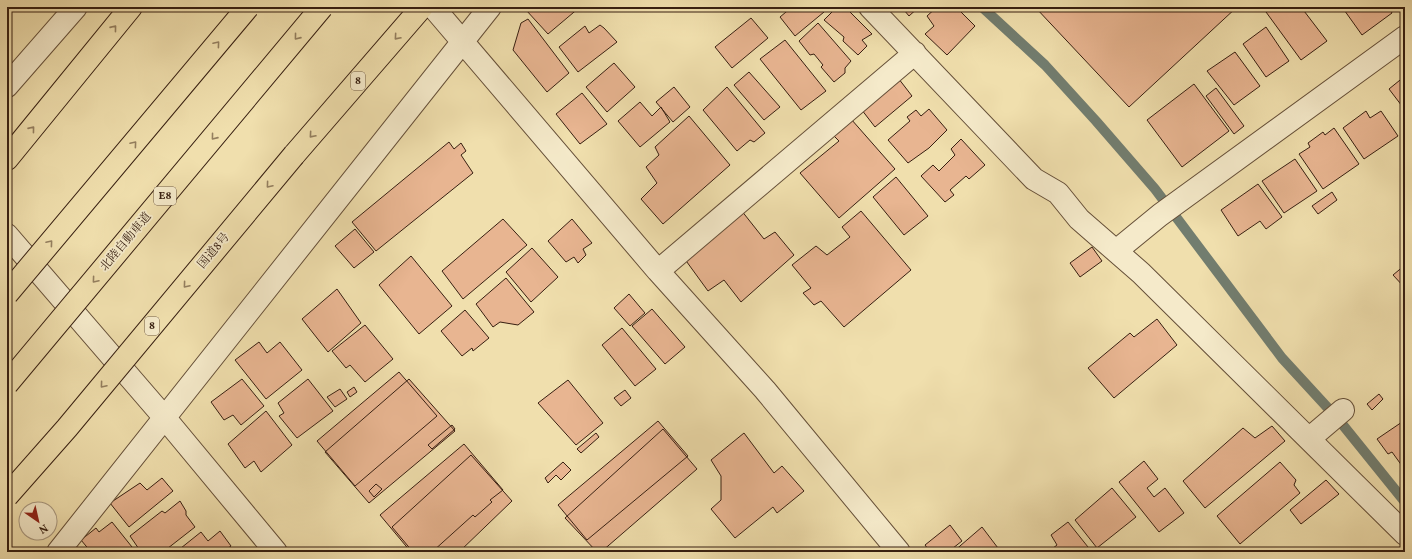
<svg xmlns="http://www.w3.org/2000/svg" width="1412" height="559" font-family="Vollkorn,'Noto Serif JP',serif">
	<style>
		.lines { fill: none; stroke-linecap: round; stroke-linejoin: round }
		.stream { stroke: #727d6f; stroke-width: 10 }
		.building { fill: #e8b591; stroke: #371f11 }
		.minor-casing { stroke: #654f38; stroke-width: 24 }
		.highway-casing { stroke: #371f11; stroke-width: 24 }
		.minor { stroke: #f5eaca; stroke-width: 22 }
		.highway { stroke: #f0dfad; stroke-width: 22 }
		.highway-bridge-casing { stroke: #371f11; stroke-width: 24; stroke-linecap: butt }
		.highway-bridge { stroke: #f0dfad; stroke-width: 22 }
		.oneway { stroke: #947f5f }
		.labels { text-anchor: middle; dominant-baseline: central; stroke-width: 3.5; stroke-linejoin: round; paint-order: stroke }
		.shield { fill: #f5eaca; stroke: #705c48; stroke-width: 1 }
		.shield-label { font-size: 11px; font-weight: bold; fill: #371f11 }
		.street-label { font-size: 12px; fill: #371f11; stroke: #f5eaca }
	</style>
	<rect width="100%" height="100%" fill="#f0dfad"/>
	<filter id="stains"><feTurbulence type="fractalNoise" baseFrequency=".005" numOctaves="4"/><feColorMatrix values="0 0 0 0 .2 0 0 0 0 .09 0 0 0 0 .02 0 0 0 .5 -.17"/></filter>
	<radialGradient id="worn" r=".72"><stop offset=".6" stop-color="#630" stop-opacity="0"/><stop offset="1" stop-color="#630" stop-opacity=".3"/></radialGradient>
	<g class="lines">
		<path class="stream" d="M 982,7 L 1045,65 L 1096,121 L 1155,189 L 1282,358 L 1338,419 L 1405,502"/>
	</g>
	<path class="building" d="M 530,7 L 580,7 L 548,34 L 526,10 Z
		M 792,7 L 820,7 L 824,12 L 795,36 L 780,17 Z
		M 837,7 L 845,7 L 872,34 L 862,40 L 867,46 L 858,55 L 843,41 L 844,37 L 824,20 Z
		M 906,7 L 919,7 L 909,16 L 904,10 Z
		M 937,7 L 956,7 L 975,26 L 947,55 L 925,34 L 934,26 L 927,16 Z
		M 1035,7 L 1237,7 L 1129,107 Z
		M 1273,7 L 1301,7 L 1327,41 L 1301,60 L 1266,12 Z
		M 1342,7 L 1389,7 L 1392,13 L 1362,35 Z
		M 751,18 L 768,38 L 732,68 L 715,47 Z
		M 528,19 L 569,73 L 547,92 L 513,50 L 521,23 Z
		M 818,23 L 851,61 L 845,68 L 845,73 L 834,82 L 821,67 L 823,65 L 814,54 L 810,55 L 799,41 Z
		M 600,25 L 604,28 L 617,42 L 578,72 L 559,47 L 585,26 L 589,33 Z
		M 1266,27 L 1289,61 L 1266,77 L 1243,44 Z
		M 785,40 L 826,91 L 801,110 L 760,59 Z
		M 1235,52 L 1260,86 L 1234,105 L 1207,71 Z
		M 614,63 L 635,87 L 607,112 L 586,87 Z
		M 749,72 L 780,107 L 764,120 L 734,85 Z
		M 895,74 L 912,96 L 875,127 L 858,105 Z
		M 1405,76 L 1405,110 L 1389,89 Z
		M 1194,84 L 1229,131 L 1182,167 L 1147,120 Z
		M 674,87 L 690,107 L 673,122 L 656,102 Z
		M 727,87 L 765,133 L 754,142 L 750,140 L 737,151 L 703,110 Z
		M 1216,88 L 1244,126 L 1234,134 L 1206,96 Z
		M 582,93 L 607,124 L 580,144 L 556,114 Z
		M 640,102 L 652,116 L 661,107 L 670,122 L 640,147 L 618,121 Z
		M 929,109 L 947,130 L 929,148 L 908,163 L 888,140 L 910,121 L 907,117 L 916,110 L 921,116 Z
		M 1366,111 L 1370,118 L 1381,111 L 1398,136 L 1364,159 L 1343,128 Z
		M 689,116 L 730,165 L 663,224 L 641,199 L 657,183 L 646,167 L 659,155 L 655,147 Z
		M 851,119 L 895,169 L 839,218 L 800,173 L 839,141 L 833,135 Z
		M 1334,128 L 1359,164 L 1323,189 L 1299,154 L 1310,147 L 1308,143 L 1323,132 L 1325,135 Z
		M 961,139 L 985,165 L 969,179 L 966,176 L 950,190 L 954,195 L 945,202 L 921,176 L 933,165 L 939,171 L 955,155 L 951,149 Z
		M 449,142 L 454,149 L 461,143 L 466,151 L 461,155 L 473,173 L 376,251 L 352,222 Z
		M 1295,159 L 1317,191 L 1284,213 L 1262,181 Z
		M 896,177 L 928,216 L 904,235 L 873,197 Z
		M 1258,184 L 1282,217 L 1266,229 L 1260,221 L 1238,236 L 1221,210 Z
		M 1332,192 L 1337,200 L 1318,214 L 1312,206 Z
		M 741,210 L 764,239 L 775,232 L 794,255 L 741,302 L 724,280 L 708,291 L 684,258 Z
		M 861,211 L 911,270 L 844,327 L 821,301 L 814,305 L 803,293 L 811,288 L 792,265 L 816,246 L 827,255 L 850,237 L 842,227 Z
		M 503,219 L 527,245 L 463,299 L 442,271 Z
		M 572,219 L 592,243 L 583,249 L 586,255 L 578,263 L 574,257 L 566,262 L 548,241 Z
		M 355,229 L 374,252 L 354,268 L 335,246 Z
		M 1092,247 L 1102,261 L 1080,277 L 1070,263 Z
		M 532,248 L 558,277 L 531,302 L 506,272 Z
		M 411,256 L 452,306 L 419,334 L 379,285 Z
		M 1405,265 L 1405,288 L 1393,275 Z
		M 506,278 L 534,312 L 518,325 L 500,322 L 493,327 L 476,304 Z
		M 337,289 L 361,323 L 328,352 L 302,319 Z
		M 629,294 L 645,313 L 630,326 L 614,308 Z
		M 652,309 L 685,347 L 665,364 L 632,326 Z
		M 465,310 L 489,338 L 473,351 L 472,348 L 462,356 L 441,331 Z
		M 1157,319 L 1177,345 L 1114,398 L 1088,368 L 1130,333 L 1134,337 Z
		M 365,325 L 393,359 L 365,382 L 350,365 L 346,368 L 332,351 Z
		M 622,328 L 656,369 L 635,386 L 602,345 Z
		M 259,342 L 267,353 L 280,342 L 302,370 L 266,399 L 235,360 Z
		M 399,372 L 437,416 L 355,486 L 317,441 Z
		M 242,379 L 264,406 L 241,425 L 233,415 L 224,420 L 211,402 Z
		M 308,379 L 333,411 L 297,438 L 279,416 L 284,413 L 278,403 Z
		M 409,379 L 455,431 L 369,503 L 325,452 Z
		M 568,380 L 603,423 L 576,445 L 538,403 Z
		M 354,387 L 357,392 L 350,397 L 347,392 Z
		M 340,389 L 347,399 L 335,407 L 327,397 Z
		M 625,390 L 631,398 L 621,406 L 614,398 Z
		M 1379,394 L 1383,399 L 1372,410 L 1367,404 Z
		M 266,411 L 292,445 L 261,472 L 254,461 L 245,468 L 228,444 Z
		M 1405,420 L 1405,470 L 1392,452 L 1388,454 L 1377,439 Z
		M 658,421 L 688,456 L 587,540 L 558,505 Z
		M 452,425 L 455,429 L 432,449 L 428,445 Z
		M 1272,426 L 1285,441 L 1205,508 L 1183,481 L 1243,428 L 1255,438 Z
		M 663,429 L 697,469 L 601,552 L 597,552 L 565,518 Z
		M 596,433 L 599,437 L 581,453 L 577,449 Z
		M 744,433 L 774,473 L 782,466 L 804,491 L 777,513 L 773,507 L 735,538 L 711,509 L 721,500 L 721,476 L 711,460 Z
		M 464,444 L 503,490 L 490,500 L 492,502 L 475,517 L 473,515 L 432,552 L 411,552 L 380,515 Z
		M 471,455 L 512,501 L 459,552 L 413,552 L 392,527 Z
		M 1144,461 L 1158,479 L 1147,488 L 1154,497 L 1165,488 L 1184,513 L 1159,532 L 1119,482 Z
		M 563,462 L 571,470 L 561,480 L 556,475 L 548,483 L 545,478 Z
		M 1280,462 L 1296,480 L 1294,485 L 1300,493 L 1240,544 L 1217,516 Z
		M 162,478 L 173,491 L 129,527 L 110,503 L 140,483 L 147,490 Z
		M 1326,480 L 1339,494 L 1301,524 L 1290,510 Z
		M 376,484 L 382,489 L 374,497 L 369,491 Z
		M 1112,488 L 1136,517 L 1097,548 L 1075,520 Z
		M 180,501 L 186,511 L 186,515 L 195,527 L 163,552 L 141,552 L 130,536 L 162,511 L 165,513 Z
		M 112,522 L 136,552 L 91,552 L 81,540 L 96,528 L 99,532 Z
		M 1068,522 L 1092,552 L 1048,552 L 1057,545 L 1051,535 Z
		M 950,525 L 962,541 L 948,552 L 930,552 L 925,545 Z
		M 982,527 L 1001,552 L 953,552 Z
		M 220,531 L 231,546 L 223,552 L 176,552 L 201,532 L 208,541 Z"/>
	<g class="lines">
		<g class="minor-casing">
			<path id="minor" d="M 433,7 L 658,271 L 765,390 L 899,552
				M 870,7 L 1034,179 L 1058,193 L 1079,219 L 1141,273 L 1405,534
				M 7,86 L 76,7
				M 7,235 L 164,417 L 276,552
				M 1116,251 L 1160,215 L 1405,37
				M 658,271 L 915,53
				M 1310,438 L 1343,410
				M 58,552 L 490,7"/>
		</g>
		<g class="highway-casing">
			<path id="highway" d="M 294,155 L 422,7
				M 7,159 L 131,7"/>
		</g>
		<use href="#minor" class="minor"/>
		<use href="#highway" class="highway"/>
		<g class="highway-bridge-casing">
			<path id="highway-bridge" d="M 7,294 L 248,7
				M 7,384 L 322,7
				M 7,496 L 67,428 L 294,155"/>
		</g>
		<use href="#highway-bridge" class="highway-bridge"/>
	</g>
	<defs><path id="oneway-chevron" d="M-2-3.5L2.5 0L-2 3.5" fill="none" stroke-width="1.6" stroke-linecap="round" stroke-linejoin="round"/></defs>
	<g class="oneway">
		<use href="#oneway-chevron" transform="translate(114 28) rotate(-51)"/>
		<use href="#oneway-chevron" transform="translate(297 37) rotate(129)"/>
		<use href="#oneway-chevron" transform="translate(397 37) rotate(131)"/>
		<use href="#oneway-chevron" transform="translate(217 44) rotate(-50)"/>
		<use href="#oneway-chevron" transform="translate(32 129) rotate(-51)"/>
		<use href="#oneway-chevron" transform="translate(312 135) rotate(131)"/>
		<use href="#oneway-chevron" transform="translate(214 137) rotate(129)"/>
		<use href="#oneway-chevron" transform="translate(134 144) rotate(-50)"/>
		<use href="#oneway-chevron" transform="translate(269 185) rotate(130)"/>
		<use href="#oneway-chevron" transform="translate(50 243) rotate(-50)"/>
		<use href="#oneway-chevron" transform="translate(95 280) rotate(130)"/>
		<use href="#oneway-chevron" transform="translate(186 285) rotate(130)"/>
		<use href="#oneway-chevron" transform="translate(103 385) rotate(130)"/>
	</g>
	<g class="labels">
		<g class="shield">
			<rect x="351" y="72" width="14" height="18" rx="3"/>
			<rect x="154" y="187" width="22" height="18" rx="3"/>
			<rect x="145" y="317" width="14" height="18" rx="3"/>
		</g>
		<g class="shield-label">
			<text x="358" y="81">8</text>
			<text x="165" y="196">E8</text>
			<text x="152" y="326">8</text>
		</g>
		<g class="street-label">
			<text transform="translate(126 242) rotate(-50)">北陸自動車道</text>
			<text transform="translate(214 251) rotate(-50)">国道8号</text>
		</g>
	</g>
	<rect width="1412" height="559" fill="none" stroke="#f0dfad" stroke-width="24"/>
	<rect x="8" y="8" width="1396" height="543" fill="none" stroke="#371f11" stroke-width="2"/>
	<rect x="12" y="12" width="1388" height="535" fill="none" stroke="#371f11"/>
	<g transform="translate(38 521) rotate(146)"><circle r="19" fill="#f5eaca" stroke="#a99980"/>
	<path d="M0-3L7 15L0 10L-7 15Z" fill="#8f2418"/>
	<text y="-6" font-size="11" font-weight="bold" text-anchor="middle" fill="#371f11">N</text>
	</g>
	<rect width="100%" height="100%" filter="url(#stains)"/>
	<rect width="100%" height="100%" fill="url(#worn)"/>
</svg>
